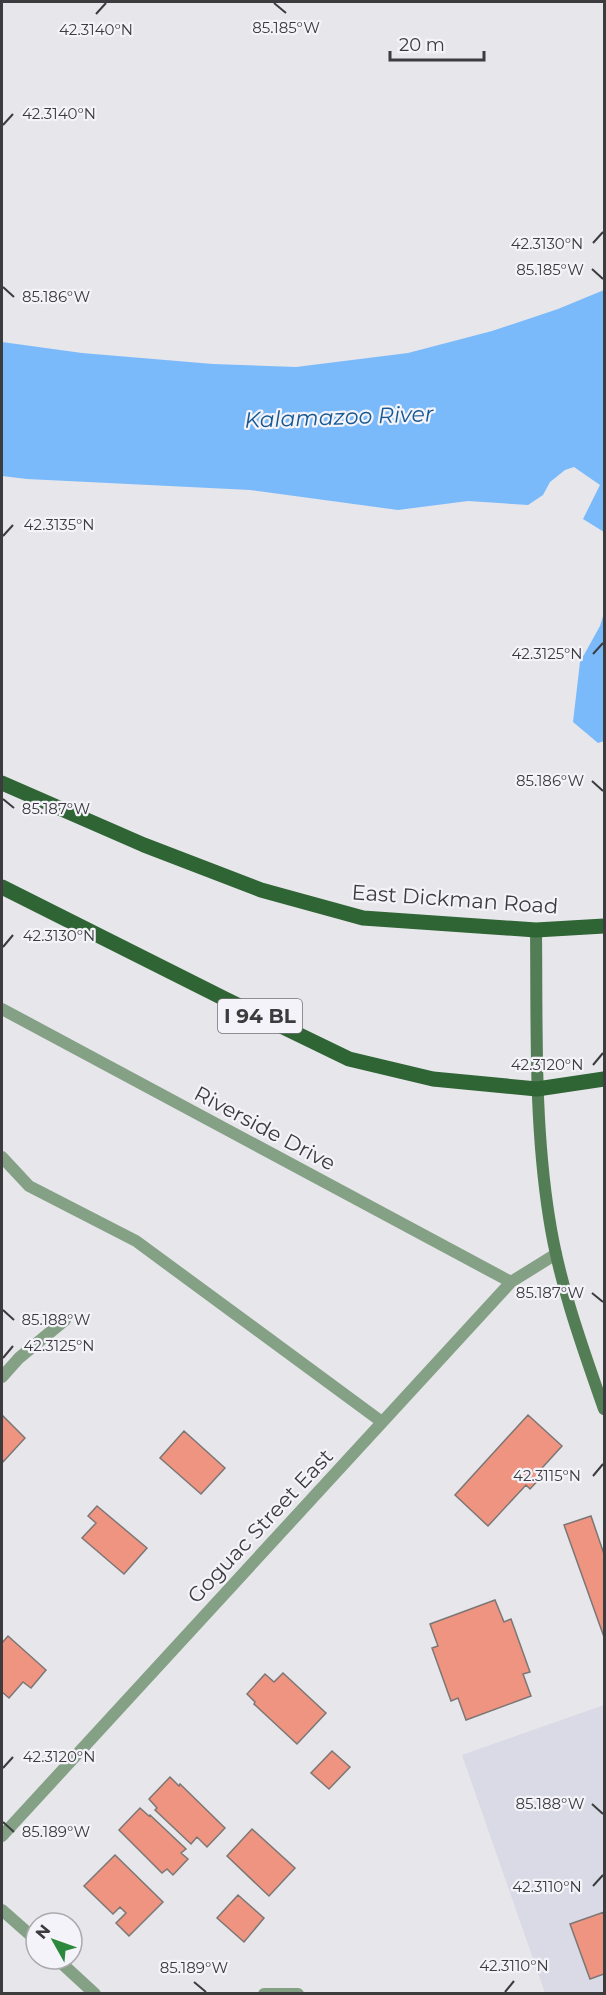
<svg xmlns="http://www.w3.org/2000/svg" width="606" height="1995" font-family="Montserrat,sans-serif">
	<style>
		.built { fill: #dadae6 }
		.water { fill: #7bbafa }
		.building { fill: #ee9480; stroke: #7c7675; stroke-width: 1.5 }
		.lines { fill: none; stroke-linecap: round; stroke-linejoin: round }
		.lane { stroke: #84a085; stroke-width: 12 }
		.street { stroke: #84a085; stroke-width: 12 }
		.secondary { stroke: #537d55; stroke-width: 12 }
		.primary { stroke: #2f6434; stroke-width: 15 }
		.ticks { fill: none; stroke: #3c3c3e; stroke-width: 2 }
		.labels { text-anchor: middle; dominant-baseline: central; stroke-width: 4.5; stroke-linejoin: round; paint-order: stroke }
		.shield { fill: #f3f3f9; stroke: #737376; stroke-width: 1.5 }
		.shield-label { font-size: 20px; font-weight: bold; fill: #3c3c3e }
		.street-label { font-size: 21px; fill: #3c3c3e; stroke: #f3f3f9 }
		.water-label { font-size: 22px; font-style: italic; fill: #165892; stroke: #f3f3f9 }
		.ticks-label { font-size: 15px; text-anchor: middle; fill: #3c3c3e; stroke: #f3f3f9; stroke-width: 4.5; stroke-linejoin: round; paint-order: stroke }
	</style>
	<rect width="100%" height="100%" fill="#e6e6eb"/>
	<path class="built" d="M 604,1705 L 604,1993 L 545,1993 L 462,1755 Z"/>
	<path class="water" d="M 604,290 L 604,532 L 583,519 L 600,485 L 574,467 L 565,470 L 550,482 L 543,495 L 528,505 L 468,501 L 398,510 L 250,490 L 27,479 L 2,476 L 2,342 L 82,353 L 213,364 L 296,367 L 408,353 L 492,331 L 558,309 Z
		M 604,613 L 604,741 L 598,743 L 573,722 L 580,662 L 600,626 Z"/>
	<path class="building" d="M 2,1415 L 25,1438 L 3,1462 L 2,1460 Z
		M 528,1415 L 562,1446 L 542,1468 L 546,1472 L 530,1489 L 526,1485 L 488,1526 L 455,1495 Z
		M 184,1431 L 225,1468 L 201,1494 L 160,1458 Z
		M 97,1506 L 147,1548 L 124,1574 L 82,1538 L 96,1523 L 88,1516 Z
		M 591,1516 L 604,1554 L 604,1637 L 564,1525 Z
		M 495,1600 L 504,1622 L 511,1619 L 530,1672 L 523,1674 L 531,1696 L 466,1720 L 458,1698 L 451,1701 L 432,1648 L 438,1646 L 430,1624 Z
		M 8,1636 L 46,1670 L 31,1688 L 23,1682 L 9,1698 L 2,1692 L 2,1643 Z
		M 283,1673 L 326,1713 L 297,1744 L 254,1704 L 255,1702 L 247,1694 L 265,1674 L 274,1682 Z
		M 332,1751 L 350,1767 L 329,1789 L 311,1773 Z
		M 170,1777 L 179,1786 L 180,1784 L 225,1828 L 207,1847 L 197,1837 L 191,1844 L 155,1810 L 157,1808 L 149,1799 Z
		M 140,1808 L 149,1816 L 150,1815 L 186,1849 L 181,1853 L 188,1859 L 173,1875 L 167,1869 L 162,1873 L 119,1830 Z
		M 252,1829 L 295,1868 L 269,1896 L 227,1856 Z
		M 115,1855 L 163,1902 L 129,1936 L 116,1923 L 126,1913 L 120,1907 L 113,1914 L 84,1886 Z
		M 238,1895 L 264,1918 L 244,1942 L 217,1918 Z
		M 604,1912 L 604,1974 L 590,1979 L 570,1924 Z"/>
	<g class="lines">
		<path class="lane" d="M 2,1157 L 29,1186 L 136,1241 L 382,1422
			M 2,1910 L 36,1940
			M 57,1959 L 95,1994
			M 264,1994 L 298,1994"/>
		<path class="street" d="M 2,1009 L 511,1282
			M 2,1377 L 19,1358 L 65,1320
			M 2,1836 L 511,1282 L 556,1254"/>
		<path class="secondary" d="M 536,930 C 537,1026 534,1122 549,1217 C 559,1283 582,1346 604,1409"/>
		<path class="primary" d="M 2,783 L 144,845 L 261,890 L 363,918 L 536,930 L 604,926
			M 2,887 L 225,999 L 349,1059 L 433,1079 L 537,1089 L 604,1079"/>
	</g>
	<path class="ticks" d="M 274,3 L 286,13M 96,14 L 106,3M 3,125 L 13,114M 593,243 L 603,232M 592,269 L 603,279M 3,287 L 14,297M 3,536 L 13,525M 593,654 L 603,643M 592,781 L 603,791M 3,799 L 14,808M 3,947 L 13,935M 593,1065 L 603,1053M 592,1293 L 603,1302M 3,1310 L 14,1320M 3,1358 L 13,1346M 593,1476 L 603,1464M 3,1768 L 13,1757M 592,1804 L 603,1814M 3,1822 L 14,1832M 593,1886 L 603,1875M 194,1982 L 206,1992M 505,1992 L 514,1981"/>
	<g class="labels">
		<rect class="shield" x="218" y="999" width="84" height="34" rx="4.5"/>
		<g class="shield-label">
			<text x="260" y="1016">I 94 BL</text>
		</g>
		<g class="street-label">
			<text transform="translate(455 899) rotate(4)">East Dickman Road</text>
			<text transform="translate(265 1128) rotate(28)">Riverside Drive</text>
			<text transform="translate(260 1526) rotate(-47)">Goguac Street East</text>
		</g>
		<g class="water-label">
			<text transform="translate(339 417) rotate(-2)">Kalamazoo River</text>
		</g>
	</g>
	<g class="ticks-label">
		<text x="286" y="33">85.185°W</text>
		<text x="96" y="35">42.3140°N</text>
		<text x="59" y="119">42.3140°N</text>
		<text x="547" y="249">42.3130°N</text>
		<text x="550" y="275">85.185°W</text>
		<text x="56" y="302">85.186°W</text>
		<text x="59" y="530">42.3135°N</text>
		<text x="547" y="659">42.3125°N</text>
		<text x="550" y="786">85.186°W</text>
		<text x="56" y="814">85.187°W</text>
		<text x="59" y="941">42.3130°N</text>
		<text x="547" y="1070">42.3120°N</text>
		<text x="550" y="1298">85.187°W</text>
		<text x="56" y="1325">85.188°W</text>
		<text x="59" y="1351">42.3125°N</text>
		<text x="547" y="1481">42.3115°N</text>
		<text x="59" y="1762">42.3120°N</text>
		<text x="550" y="1809">85.188°W</text>
		<text x="56" y="1837">85.189°W</text>
		<text x="547" y="1892">42.3110°N</text>
		<text x="514" y="1971">42.3110°N</text>
		<text x="194" y="1973">85.189°W</text>
	</g>
	<rect width="606" height="1995" fill="none" stroke="#3c3c3e" stroke-width="6"/>
	<g transform="translate(54 1941) rotate(310)"><circle r="28" fill="#f3f3f9" stroke="#aaaaae" stroke-width="1.5"/>
	<path d="M0-4.5L10 22L0 15L-10 22Z" fill="#2c893b"/>
	<text y="-9" font-size="16" font-weight="bold" text-anchor="middle" fill="#3c3c3e">N</text>
	</g>
	<path d="M390 51v9h94v-9" fill="none" stroke="#3c3c3e" stroke-width="3"/>
	<text x="399" y="51" font-size="18" fill="#3c3c3e" stroke="#f3f3f9" stroke-width="4.5" paint-order="stroke">20 m</text>
</svg>
